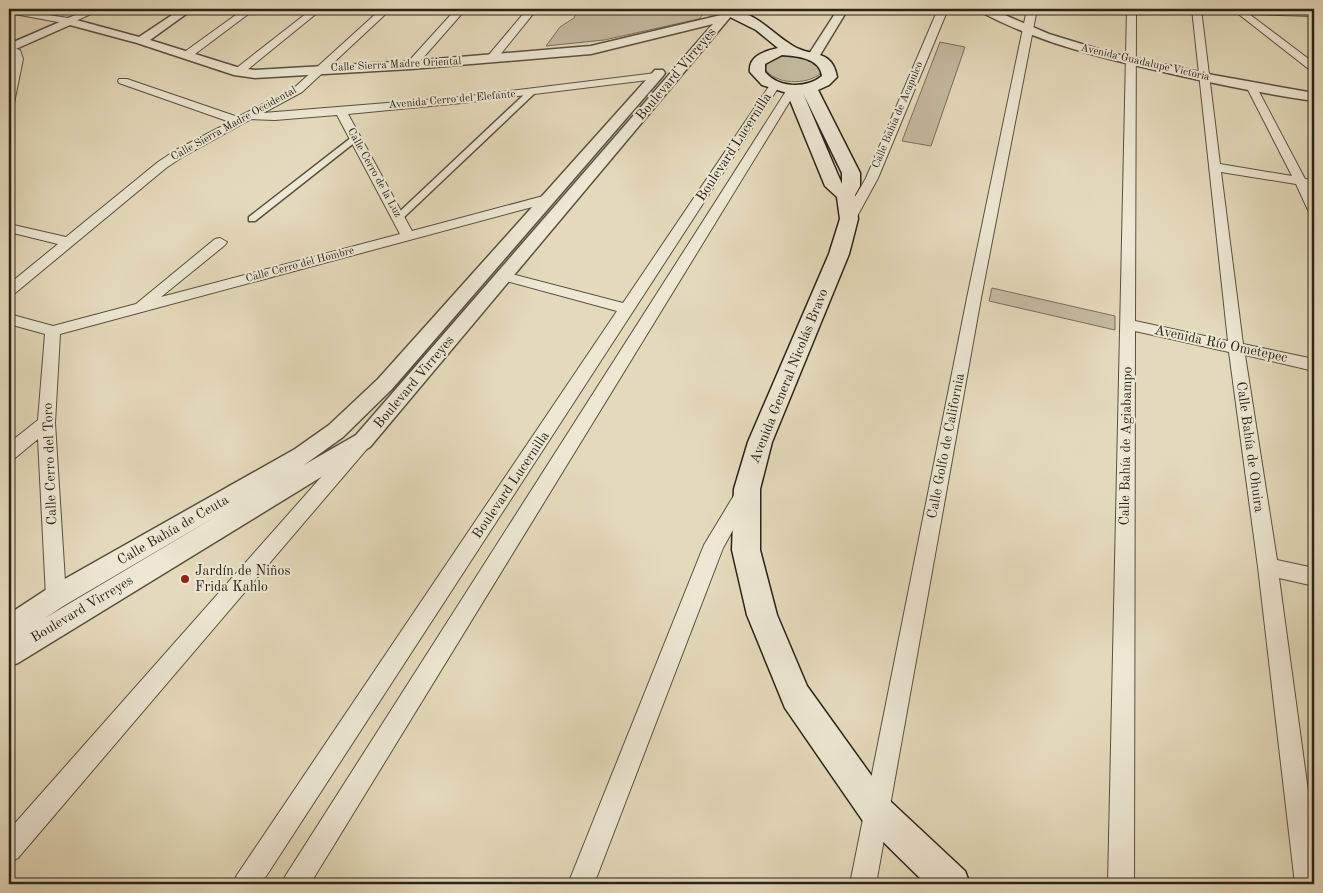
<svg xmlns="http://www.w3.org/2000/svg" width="1323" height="893" font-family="'Old Standard TT',serif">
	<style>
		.green { fill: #c4bb9f; stroke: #776f5c }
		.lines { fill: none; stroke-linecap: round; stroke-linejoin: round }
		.pedestrian-casing { stroke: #585142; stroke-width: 3 }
		.minor-casing { stroke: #585142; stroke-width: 2 }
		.tertiary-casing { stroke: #585142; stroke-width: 3 }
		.secondary-casing { stroke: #2a2319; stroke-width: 3 }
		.pedestrian { fill: #ede7d3; fill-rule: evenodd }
		.minor { fill: #ede7d3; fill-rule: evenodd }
		.tertiary { fill: #ede7d3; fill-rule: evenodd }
		.secondary { fill: #ede7d3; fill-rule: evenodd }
		.poi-dot { fill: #8f2418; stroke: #ede7d3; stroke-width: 2 }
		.labels { text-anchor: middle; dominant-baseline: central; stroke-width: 4; stroke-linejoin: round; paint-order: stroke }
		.far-street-label { font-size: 11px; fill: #2a2319; stroke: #ede7d3 }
		.street-label { font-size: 14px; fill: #2a2319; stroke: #ede7d3 }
		.poi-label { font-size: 14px; fill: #2a2319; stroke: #ede7d3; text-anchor: start }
	</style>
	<rect width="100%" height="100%" fill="#e4dabb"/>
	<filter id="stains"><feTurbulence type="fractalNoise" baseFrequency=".004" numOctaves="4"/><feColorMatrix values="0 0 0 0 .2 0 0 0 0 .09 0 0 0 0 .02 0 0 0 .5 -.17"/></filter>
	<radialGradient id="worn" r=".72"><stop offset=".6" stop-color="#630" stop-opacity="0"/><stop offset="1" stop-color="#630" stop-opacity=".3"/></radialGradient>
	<path class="green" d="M 578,9 L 705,9 L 707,10 L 699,19 L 604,40 L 546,46 L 560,27 L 574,18 Z
		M 940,42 L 965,47 L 931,146 L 902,141 Z
		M 791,55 C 804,56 814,59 822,70 L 820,74 C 806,85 776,85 765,69 L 768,61 L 773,58 Z
		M 992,288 L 1115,316 L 1115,330 L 989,301 Z"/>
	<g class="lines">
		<g class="pedestrian-casing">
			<path id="pedestrian" d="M 529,90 L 536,92 L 401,220 L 395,220 L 395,216 Z
				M 352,137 L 359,139 L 255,221 L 249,221 L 249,217 Z"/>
		</g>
		<g class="minor-casing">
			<path id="minor" d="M 9,9 L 68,18 L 90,9 L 102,9 L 69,24 L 9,13 Z
				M 244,9 L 255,9 L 191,57 L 183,57 L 183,53 Z
				M 312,9 L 322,9 L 242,74 L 234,74 L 233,72 L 234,70 Z
				M 381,9 L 391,9 L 302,92 L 263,113 L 462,97 L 656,73 L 661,76 L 656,79 L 462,103 L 348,114 L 412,231 L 547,195 L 553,199 L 551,202 L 60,334 L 55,423 L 66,597 L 63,604 L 56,606 L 49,604 L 46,597 L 38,439 L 15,458 L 9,460 L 9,443 L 38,420 L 45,334 L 9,324 L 9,314 L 53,326 L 136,304 L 215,239 L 220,238 L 227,242 L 225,245 L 161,297 L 400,234 L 337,115 L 275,120 L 251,119 L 184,156 L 166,168 L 14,294 L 9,296 L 9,284 L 58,244 L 9,232 L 9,224 L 66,237 L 158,162 L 176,150 L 230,122 L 119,83 L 118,81 L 119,79 L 127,79 L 238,117 L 294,88 Z
				M 456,9 L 466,9 L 415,67 L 407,67 L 407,63 Z
				M 503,9 L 537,9 L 495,61 L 487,61 L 487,57 L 524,13 L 507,12 Z
				M 938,9 L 948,9 L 878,178 L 854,222 L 844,222 L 842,219 L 866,178 Z
				M 1027,9 L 1037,9 L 981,298 L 876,884 L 850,884 L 967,298 Z
				M 1127,9 L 1136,9 L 1135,321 L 1228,341 L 1192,9 L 1201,9 L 1220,164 L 1292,176 L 1246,86 L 1251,83 L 1256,86 L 1305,179 L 1314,180 L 1314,186 L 1309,187 L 1314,197 L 1314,214 L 1308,210 L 1296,184 L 1221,172 L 1243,344 L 1314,359 L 1314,371 L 1245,355 L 1277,560 L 1314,568 L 1314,586 L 1279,578 L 1314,835 L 1314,884 L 1295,884 L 1258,567 L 1229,352 L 1135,331 L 1134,884 L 1108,884 Z
				M 1232,9 L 1314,10 L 1314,16 L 1249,14 L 1314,63 L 1314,71 L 1310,70 Z
				M 9,47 L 20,50 L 23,59 L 14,103 L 9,106 L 9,79 L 12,54 L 9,53 Z
				M 775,82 L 780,85 L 261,884 L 233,884 L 237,875 L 617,311 L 499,279 L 497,276 L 499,273 L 504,272 L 623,303 L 770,85 Z
				M 793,85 L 798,88 L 310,884 L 282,884 L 286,875 L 788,88 Z
				M 360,438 L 366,440 L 369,445 L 366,450 L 18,858 L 9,862 L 9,830 L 354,440 Z
				M 745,485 L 751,487 L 754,492 L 723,548 L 594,884 L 568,884 L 704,545 L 739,487 Z"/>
		</g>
		<g class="tertiary-casing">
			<path id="tertiary" d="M 181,9 L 193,9 L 150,40 L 240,68 L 255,70 L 411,61 L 591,46 L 721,15 L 726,9 L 737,9 L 370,447 L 18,663 L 9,666 L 9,614 L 47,589 L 295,449 L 329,425 L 378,379 L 655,70 L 663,70 L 665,73 L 663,76 L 392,389 L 343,437 L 304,465 L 356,435 L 713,24 L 591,54 L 411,69 L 255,78 L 234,75 L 137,43 L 70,25 L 9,52 L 9,44 L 69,18 L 139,37 ZM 220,514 L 45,618 L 65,605 Z
				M 838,9 L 848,9 L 817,60 L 809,60 L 807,57 Z
				M 978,9 L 991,9 L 1049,34 L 1111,53 L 1213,75 L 1314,93 L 1314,101 C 1265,94 1216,84 1168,73 C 1102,58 1039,43 979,11 Z"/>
		</g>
		<g class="secondary-casing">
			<path id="secondary" d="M 719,9 C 755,9 766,29 793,46 C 810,57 832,48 837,77 L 829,85 L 818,90 L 860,173 L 860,186 L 855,195 L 858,219 L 849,254 L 772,442 L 760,489 L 760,550 L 777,615 L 807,686 L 889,800 L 965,871 L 970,884 L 926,884 L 865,824 L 785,708 L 747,615 L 732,550 L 734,489 L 748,442 L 829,254 L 840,219 L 837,197 L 825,186 L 787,93 L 762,85 L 750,72 C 748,56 765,51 778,48 L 756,30 L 720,12 ZM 782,55 C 797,56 820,58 822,76 C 806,89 778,88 765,72 L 765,64 ZM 803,93 L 842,173 L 842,184 L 838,175 Z"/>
		</g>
		<use href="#pedestrian" class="pedestrian"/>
		<use href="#minor" class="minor"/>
		<use href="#tertiary" class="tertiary"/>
		<use href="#secondary" class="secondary"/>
	</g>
	<circle class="poi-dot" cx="185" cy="579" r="5"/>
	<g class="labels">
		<g class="far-street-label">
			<text transform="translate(1145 63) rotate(13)">Avenida Guadalupe Victoria</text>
			<text transform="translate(396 65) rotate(-3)">Calle Sierra Madre Oriental</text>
			<text transform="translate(452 100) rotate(-5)">Avenida Cerro del Elefante</text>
			<text transform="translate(898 115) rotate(-67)">Calle Bahía de Acapulco</text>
			<text transform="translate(234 124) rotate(-29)">Calle Sierra Madre Occidental</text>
			<text transform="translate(374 173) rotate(61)">Calle Cerro de la Luz</text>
			<text transform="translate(300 265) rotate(-15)">Calle Cerro del Hombre</text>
		</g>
		<g class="street-label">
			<text transform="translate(676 74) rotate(-50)">Boulevard Virreyes</text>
			<text transform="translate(734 147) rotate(-57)">Boulevard Lucernilla</text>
			<text transform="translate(1221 344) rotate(12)">Avenida Río Ometepec</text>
			<text transform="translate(789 376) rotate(-68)">Avenida General Nicolás Bravo</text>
			<text transform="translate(414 382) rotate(-50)">Boulevard Virreyes</text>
			<text transform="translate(946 446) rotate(-79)">Calle Golfo de California</text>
			<text transform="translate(1126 446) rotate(-89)">Calle Bahía de Agiabampo</text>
			<text transform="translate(1250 447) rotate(82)">Calle Bahía de Ohuira</text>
			<text transform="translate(50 464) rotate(-92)">Calle Cerro del Toro</text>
			<text transform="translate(511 485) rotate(-56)">Boulevard Lucernilla</text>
			<text transform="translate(173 530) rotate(-30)">Calle Bahía de Ceuta</text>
			<text transform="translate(82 609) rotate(-31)">Boulevard Virreyes</text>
		</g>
		<g class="poi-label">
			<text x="195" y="571">Jardín de Niños<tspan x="195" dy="16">Frida Kahlo</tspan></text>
		</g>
	</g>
	<rect width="1323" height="893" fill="none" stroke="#e4dabb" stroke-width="30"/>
	<rect x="10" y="10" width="1303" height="873" fill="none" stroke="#2a2319" stroke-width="2.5"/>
	<rect x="15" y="15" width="1293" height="863" fill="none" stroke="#2a2319"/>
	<rect width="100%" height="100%" filter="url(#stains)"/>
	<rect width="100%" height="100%" fill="url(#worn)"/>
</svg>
